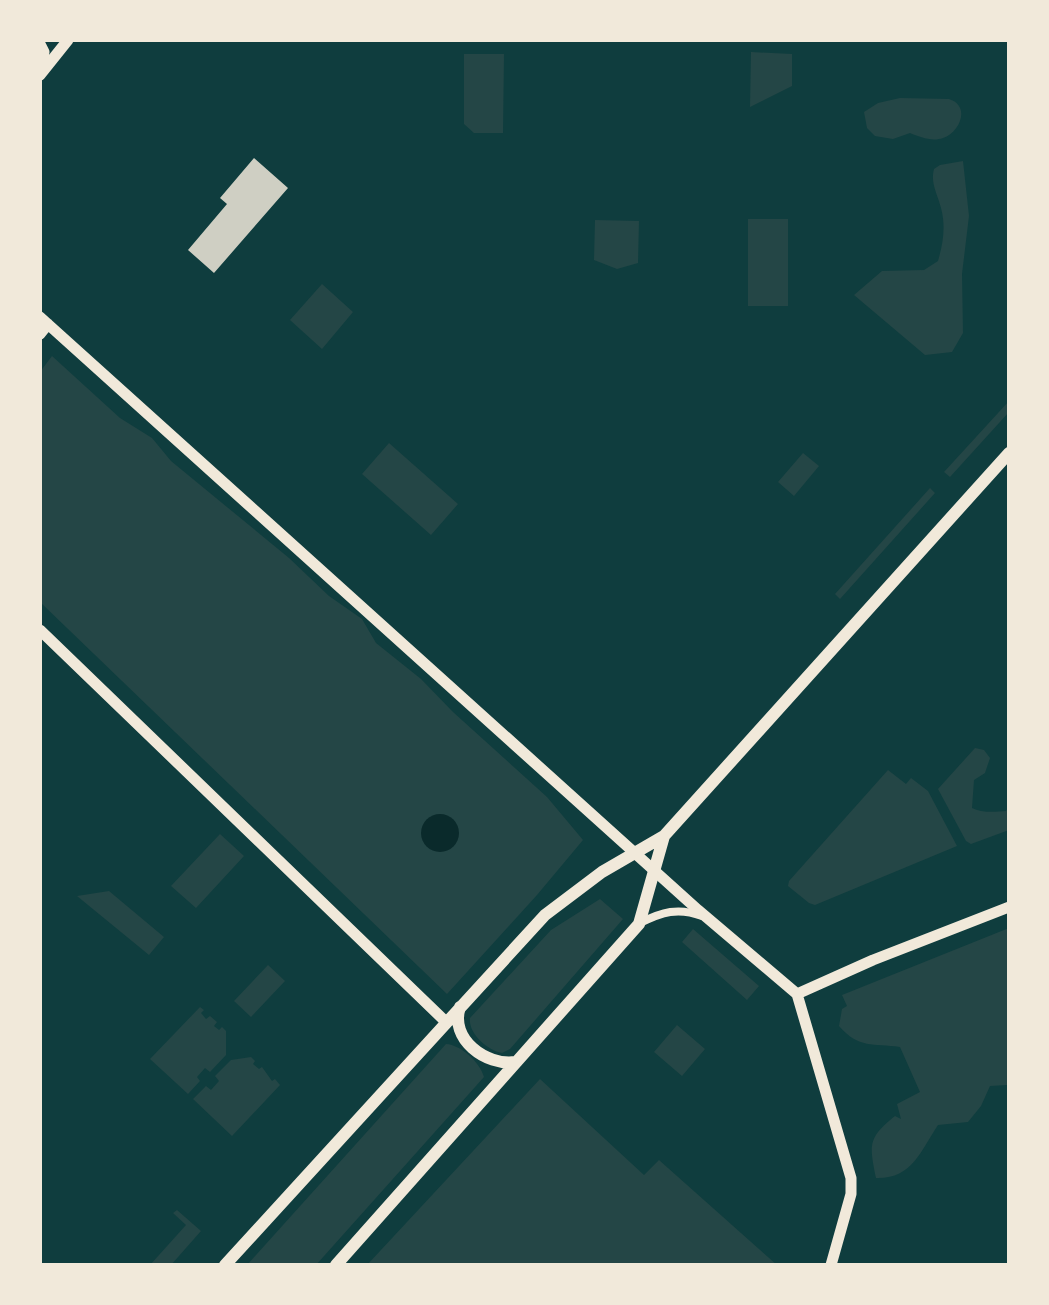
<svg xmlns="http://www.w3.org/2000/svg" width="1049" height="1305" font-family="Montserrat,sans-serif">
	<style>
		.green { fill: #244646 }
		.water { fill: #0a2a2b }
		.building { fill: #cfcfc3 }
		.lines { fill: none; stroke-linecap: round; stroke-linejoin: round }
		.minor { stroke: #f1e9da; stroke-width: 8 }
		.tertiary { stroke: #f1e9da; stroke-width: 11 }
		.secondary { stroke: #f1e9da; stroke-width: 12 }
	</style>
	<rect width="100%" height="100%" fill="#0f3d3e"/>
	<path class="green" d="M 751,52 L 792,54 L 792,86 L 750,107 Z
		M 464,54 L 504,54 L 503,133 L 474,133 L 464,124 Z
		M 900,98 L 949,99 C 971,106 960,132 943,138 C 932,142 920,137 910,133 L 893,139 L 875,136 L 867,128 L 864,112 L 878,103 Z
		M 963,161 L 969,216 L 962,274 L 963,333 L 952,352 L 925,355 L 854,295 L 882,271 L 924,270 L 938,261 C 943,243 946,227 941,208 C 938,195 930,183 934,169 L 940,165 Z
		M 748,219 L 788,219 L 788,306 L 748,306 Z
		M 595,220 L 639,221 L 638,263 L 617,269 L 594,260 Z
		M 322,284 L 353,312 L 322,349 L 290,320 Z
		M 52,356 L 120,418 L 152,438 L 171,461 L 289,558 L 329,596 L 362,619 L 376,643 L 421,679 L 453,712 L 547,797 L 583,840 L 537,895 L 447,994 L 40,602 L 40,372 Z
		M 1009,401 L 1009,412 L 950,477 L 944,472 Z
		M 389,443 L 458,504 L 431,535 L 362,474 Z
		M 803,453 L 819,466 L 794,496 L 778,482 Z
		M 930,488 L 935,493 L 840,599 L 835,594 Z
		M 975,748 L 984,750 L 990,758 L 985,773 L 974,780 L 972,808 C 981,813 995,812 1006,811 L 1009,806 L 1009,830 L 971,844 L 966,841 L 938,789 Z
		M 888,770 L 906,784 L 911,778 L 928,791 L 957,846 L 815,905 L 809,903 L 788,886 L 789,881 Z
		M 220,834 L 244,856 L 196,908 L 171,886 Z
		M 109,891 L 164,937 L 149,955 L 77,896 Z
		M 600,899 L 623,919 L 510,1049 L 502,1053 C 487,1050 468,1033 470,1018 L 551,930 Z
		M 1009,928 L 1009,1082 L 1007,1085 L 990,1086 L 981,1106 L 968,1122 L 938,1125 C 920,1152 912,1179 876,1178 C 869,1144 868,1138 895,1116 L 901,1119 L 897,1104 L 920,1092 L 900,1047 C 873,1043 859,1049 839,1026 L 842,1009 L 847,1006 L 842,995 Z
		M 693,929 L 759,986 L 747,1000 L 682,942 Z
		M 268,965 L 285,981 L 251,1017 L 234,1001 Z
		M 200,1007 L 204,1010 L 201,1013 L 206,1019 L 210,1016 L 217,1022 L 214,1026 L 219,1030 L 222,1027 L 226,1031 L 226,1055 L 210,1072 L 205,1068 L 197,1077 L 200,1081 L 188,1094 L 150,1059 Z
		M 677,1025 L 705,1049 L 682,1076 L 654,1052 Z
		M 446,1044 C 461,1045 480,1062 484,1077 L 316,1265 L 247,1265 Z
		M 251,1057 L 255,1061 L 253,1064 L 259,1069 L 262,1067 L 272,1081 L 275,1079 L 280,1085 L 232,1136 L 193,1099 L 206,1086 L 211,1090 L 219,1081 L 215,1076 L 231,1060 Z
		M 540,1079 L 644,1175 L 659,1160 L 777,1265 L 367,1265 Z
		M 177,1210 L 201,1231 L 171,1265 L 150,1265 L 186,1225 L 173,1213 Z"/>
	<path class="water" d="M421 833a19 19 0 1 1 38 0a19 19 0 1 1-38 0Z"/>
	<path class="building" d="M 254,158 L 288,188 L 214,273 L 188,250 L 227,204 L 220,198 Z"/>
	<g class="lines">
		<path class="minor" d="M 640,923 C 662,912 678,907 702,916"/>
		<path class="tertiary" d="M 40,44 L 44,52 L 40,72
			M 40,75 L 68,40
			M 40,317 L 698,910 L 797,994
			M 40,334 L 48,324
			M 40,630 L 446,1022
			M 797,994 L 851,1178 L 851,1194 L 831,1265
			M 797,994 L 873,960 L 1009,907"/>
		<path class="secondary" d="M 460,1007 C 449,1039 486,1066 515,1062
			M 225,1265 L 545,915 L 602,872 L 664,836 L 1009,453
			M 336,1265 L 639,924 L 664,836"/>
	</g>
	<rect width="1049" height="1305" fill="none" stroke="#f1e9da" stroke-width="84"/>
</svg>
